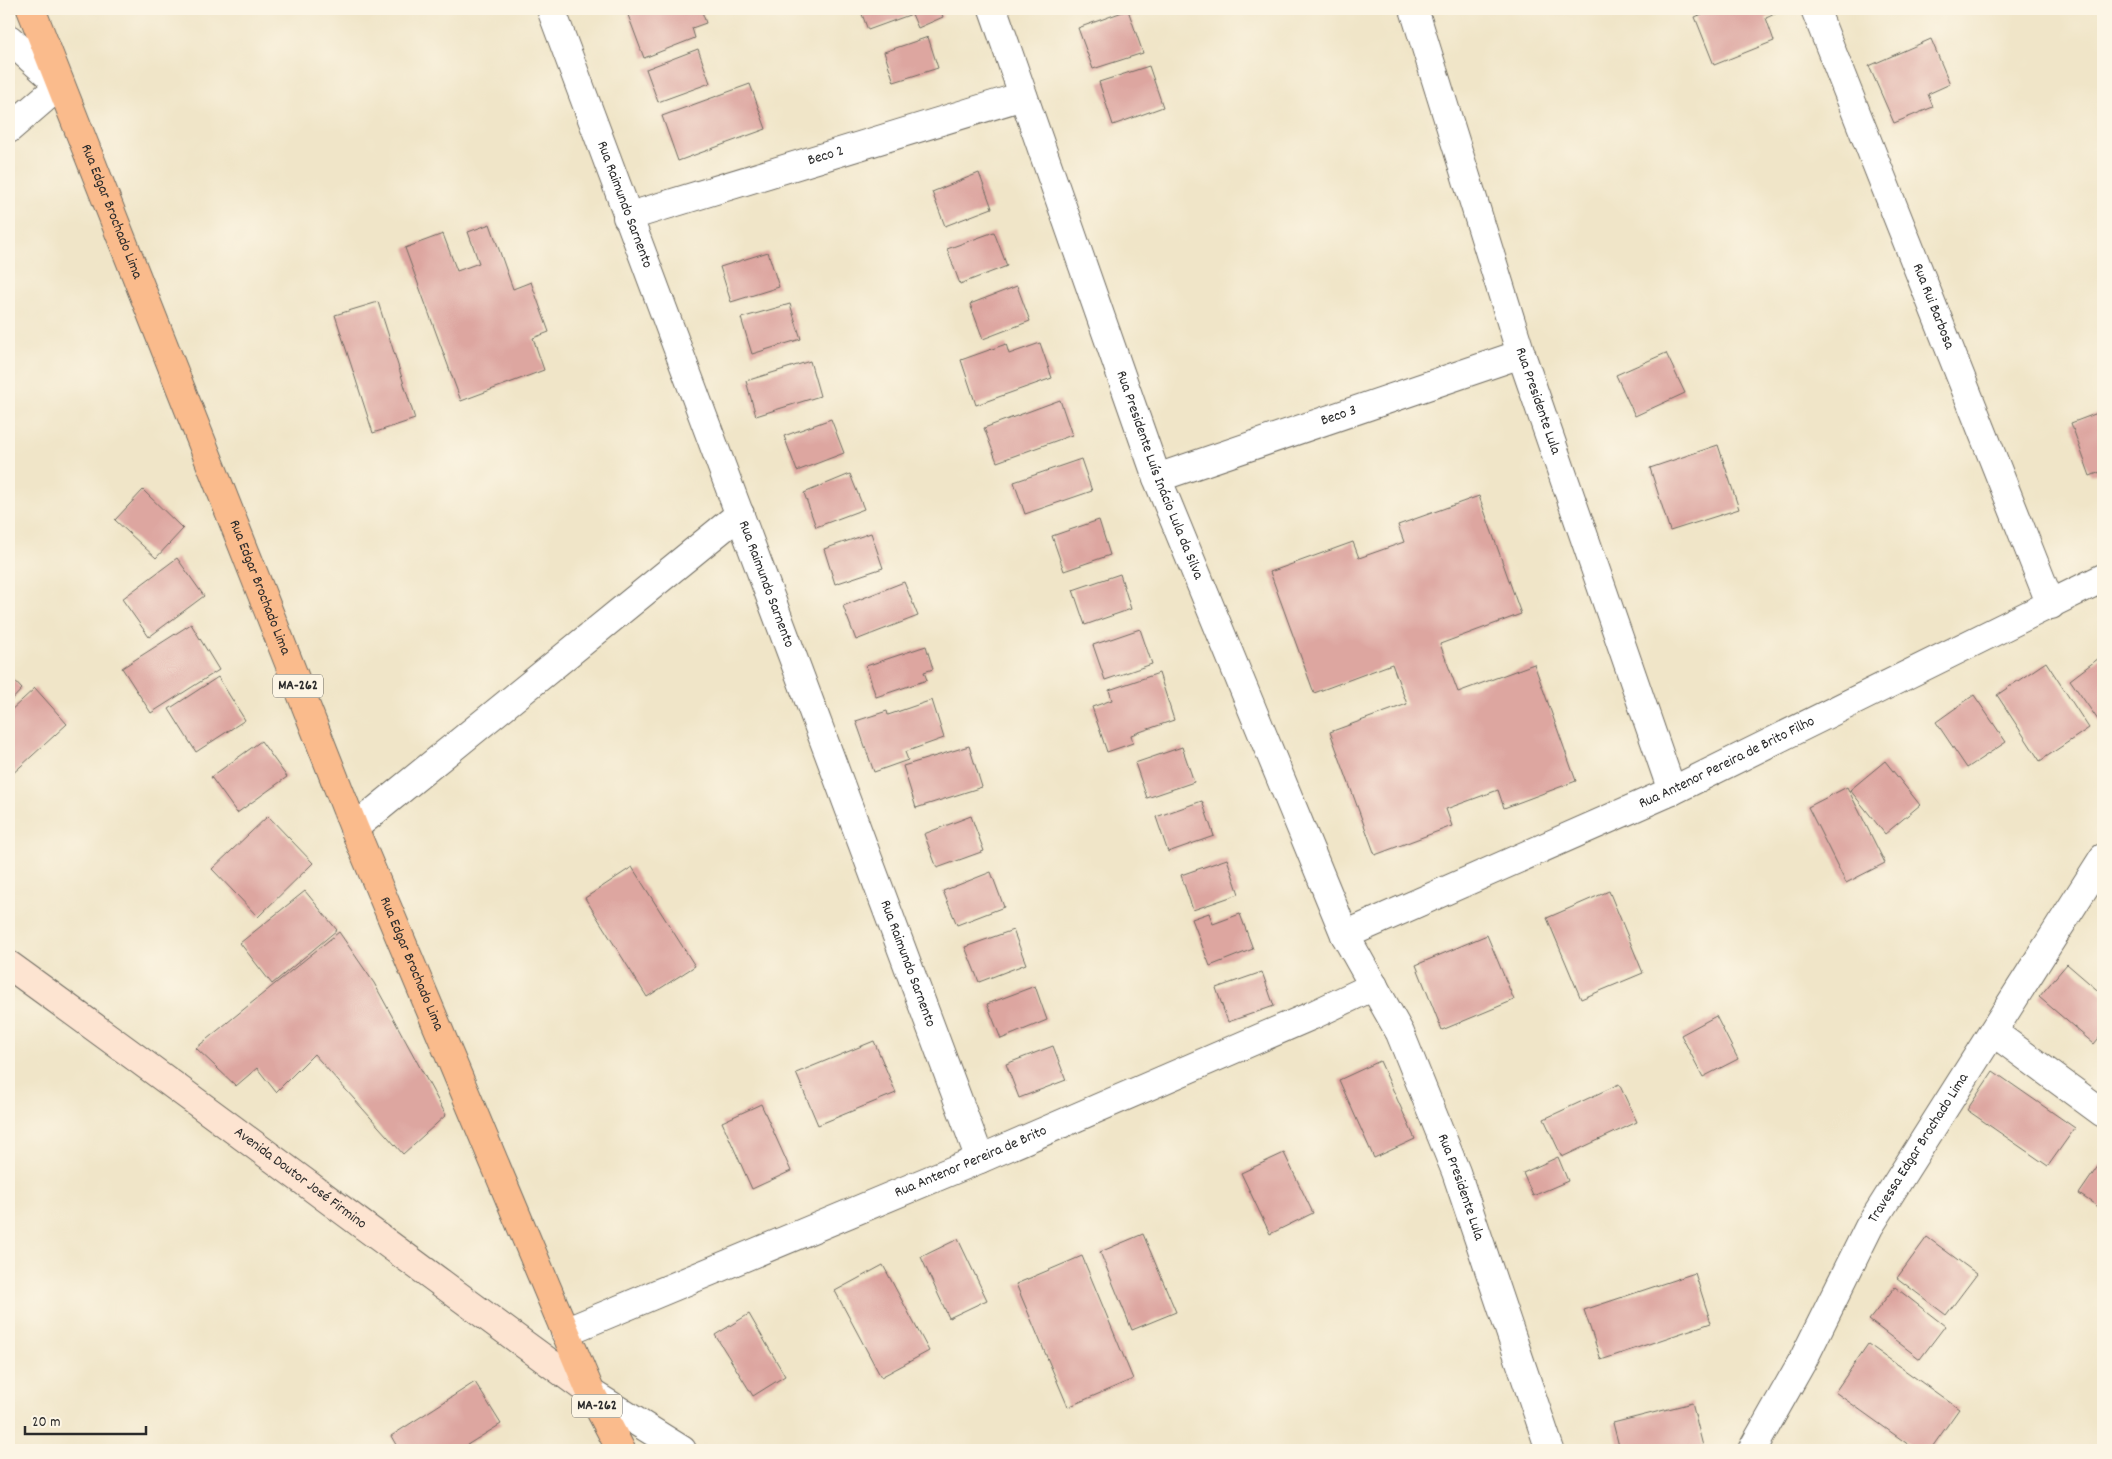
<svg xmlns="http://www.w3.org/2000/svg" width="2112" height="1459" font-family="Dekko,sans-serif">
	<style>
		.building { fill: #dda6a0 }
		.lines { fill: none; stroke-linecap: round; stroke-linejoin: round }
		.street-casing { stroke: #706c62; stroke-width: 30 }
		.secondary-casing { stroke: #706c62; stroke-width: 30 }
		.primary-casing { stroke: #706c62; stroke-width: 30 }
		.street { stroke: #fff; stroke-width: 28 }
		.secondary { stroke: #fde4d1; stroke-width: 28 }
		.primary { stroke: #fabb8c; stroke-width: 28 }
		.labels { text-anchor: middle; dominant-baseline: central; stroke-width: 4; stroke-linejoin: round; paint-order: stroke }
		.shield { fill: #fcf5e5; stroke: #6a6863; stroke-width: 1 }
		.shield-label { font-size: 14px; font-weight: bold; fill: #2b2b2b }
		.street-label { font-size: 15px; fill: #2b2b2b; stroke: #fcf5e5 }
	</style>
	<rect width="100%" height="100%" fill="#fcf5e5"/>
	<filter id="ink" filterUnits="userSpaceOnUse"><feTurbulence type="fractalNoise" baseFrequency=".02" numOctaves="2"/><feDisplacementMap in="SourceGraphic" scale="10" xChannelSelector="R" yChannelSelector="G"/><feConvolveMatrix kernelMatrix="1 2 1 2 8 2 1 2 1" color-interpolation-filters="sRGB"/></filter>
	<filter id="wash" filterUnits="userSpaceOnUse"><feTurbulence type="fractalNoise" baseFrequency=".0096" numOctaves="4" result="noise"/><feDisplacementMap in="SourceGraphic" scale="20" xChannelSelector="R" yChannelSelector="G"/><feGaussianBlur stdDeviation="1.12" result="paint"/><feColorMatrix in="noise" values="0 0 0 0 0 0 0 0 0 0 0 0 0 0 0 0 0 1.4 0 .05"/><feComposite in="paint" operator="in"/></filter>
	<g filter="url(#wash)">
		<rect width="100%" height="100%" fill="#f0e5c8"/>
		<g id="blocks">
			<path class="building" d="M 645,9 L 701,9 L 706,23 L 692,28 L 695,38 L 644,58 L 628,15 Z
				M 860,9 L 940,9 L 943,17 L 918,28 L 912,14 L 868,30 Z
				M 1714,9 L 1775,9 L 1777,13 L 1766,18 L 1774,41 L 1714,65 L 1695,17 Z
				M 1128,10 L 1143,53 L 1093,69 L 1078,28 Z
				M 928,37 L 938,68 L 894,82 L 884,52 Z
				M 1931,39 L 1950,84 L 1928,94 L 1933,107 L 1894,123 L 1869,66 Z
				M 698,49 L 710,83 L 658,102 L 646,69 Z
				M 1149,66 L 1163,107 L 1113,125 L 1099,82 Z
				M 750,84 L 766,129 L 678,161 L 662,116 Z
				M 979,173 L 992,208 L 945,226 L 932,192 Z
				M 490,224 L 513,289 L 531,282 L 549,332 L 533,338 L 544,370 L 461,401 L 405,248 L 443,234 L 457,271 L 479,263 L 468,232 Z
				M 994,232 L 1007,266 L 960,284 L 947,249 Z
				M 768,252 L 779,287 L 731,302 L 720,267 Z
				M 1017,286 L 1030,321 L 983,339 L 970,304 Z
				M 378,302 L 415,419 L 373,433 L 335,315 Z
				M 790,304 L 801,339 L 752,354 L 741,318 Z
				M 1040,343 L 1052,378 L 976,405 L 961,360 L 1006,344 L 1009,354 Z
				M 1666,353 L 1685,393 L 1635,416 L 1616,375 Z
				M 810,361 L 820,396 L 756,416 L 746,381 Z
				M 1060,400 L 1072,435 L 997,462 L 984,428 Z
				M 2103,411 L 2103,471 L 2090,476 L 2071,423 Z
				M 831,419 L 844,453 L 797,471 L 784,436 Z
				M 1718,445 L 1739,509 L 1670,531 L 1650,468 Z
				M 1081,459 L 1092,491 L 1025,514 L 1014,482 Z
				M 850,474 L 864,509 L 816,527 L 804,493 Z
				M 143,490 L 183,529 L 156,558 L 115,520 Z
				M 1479,496 L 1521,614 L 1440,644 L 1458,692 L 1534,664 L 1576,781 L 1504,808 L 1498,790 L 1446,809 L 1452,826 L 1375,855 L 1330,732 L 1407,704 L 1392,664 L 1314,693 L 1270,572 L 1353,542 L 1359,558 L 1404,542 L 1398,525 Z
				M 1099,520 L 1110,555 L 1064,571 L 1052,536 Z
				M 871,533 L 883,568 L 835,584 L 824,549 Z
				M 177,558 L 204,596 L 149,637 L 122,599 Z
				M 1120,574 L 1131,609 L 1085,625 L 1073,590 Z
				M 904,582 L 918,616 L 856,640 L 843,606 Z
				M 191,624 L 219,670 L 151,713 L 122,668 Z
				M 1140,629 L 1152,664 L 1105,680 L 1093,645 Z
				M 926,646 L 933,669 L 924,672 L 927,680 L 876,697 L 866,666 Z
				M 2103,655 L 2103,727 L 2070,680 Z
				M 2046,662 L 2089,728 L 2040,761 L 1997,695 Z
				M 1159,673 L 1174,720 L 1131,735 L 1133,743 L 1107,752 L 1092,707 L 1112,700 L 1109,690 Z
				M 9,675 L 22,689 L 9,703 Z
				M 218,677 L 245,720 L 196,752 L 169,709 Z
				M 35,688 L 67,724 L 9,777 L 9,712 Z
				M 1974,695 L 2006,742 L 1967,768 L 1936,722 Z
				M 932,700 L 944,738 L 905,752 L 908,760 L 874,772 L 856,721 L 887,711 L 888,715 Z
				M 261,741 L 287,777 L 237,813 L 211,777 Z
				M 969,746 L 982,787 L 916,808 L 903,766 Z
				M 1182,747 L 1194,782 L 1147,798 L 1135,763 Z
				M 1885,761 L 1920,805 L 1885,834 L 1850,790 Z
				M 1847,787 L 1885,863 L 1846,883 L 1808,807 Z
				M 1202,801 L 1214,836 L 1168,852 L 1156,817 Z
				M 268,816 L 313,863 L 258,917 L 212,869 Z
				M 971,816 L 984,851 L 937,868 L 924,834 Z
				M 1227,859 L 1239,894 L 1193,910 L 1181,875 Z
				M 632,867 L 695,966 L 647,997 L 585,898 Z
				M 991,872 L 1004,907 L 957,925 L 943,891 Z
				M 305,891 L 337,930 L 272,984 L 240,943 Z
				M 1609,891 L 1643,973 L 1581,999 L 1547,918 Z
				M 1209,913 L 1213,924 L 1240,914 L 1253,949 L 1210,966 L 1192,919 Z
				M 1013,930 L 1026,964 L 979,982 L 965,947 Z
				M 339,932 L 374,983 L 446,1115 L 403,1154 L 314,1054 L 276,1092 L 257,1068 L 236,1086 L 196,1048 Z
				M 1487,935 L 1514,1000 L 1442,1030 L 1416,965 Z
				M 2067,964 L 2103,995 L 2103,1033 L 2094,1044 L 2039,997 Z
				M 1262,972 L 1274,1006 L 1228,1022 L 1216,988 Z
				M 1035,986 L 1047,1020 L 1001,1039 L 987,1004 Z
				M 1716,1016 L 1738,1059 L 1703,1077 L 1681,1035 Z
				M 874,1041 L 896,1093 L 818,1125 L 796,1073 Z
				M 1053,1046 L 1066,1080 L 1019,1098 L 1006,1064 Z
				M 1380,1061 L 1415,1139 L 1374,1158 L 1339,1080 Z
				M 1993,1071 L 2075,1128 L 2048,1166 L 1967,1110 Z
				M 1619,1084 L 1637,1122 L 1562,1157 L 1544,1119 Z
				M 761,1104 L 791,1171 L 752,1189 L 722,1122 Z
				M 1284,1153 L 1313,1213 L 1270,1234 L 1241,1173 Z
				M 1558,1157 L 1568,1181 L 1533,1196 L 1523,1173 Z
				M 2103,1159 L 2103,1210 L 2079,1194 Z
				M 1143,1234 L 1176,1312 L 1132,1330 L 1100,1252 Z
				M 1927,1237 L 1977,1274 L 1946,1315 L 1897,1278 Z
				M 958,1239 L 987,1300 L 949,1318 L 921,1257 Z
				M 1082,1256 L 1133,1379 L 1068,1407 L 1016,1284 Z
				M 883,1265 L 929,1351 L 881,1377 L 835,1291 Z
				M 1695,1273 L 1711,1323 L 1601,1360 L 1584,1310 Z
				M 1895,1287 L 1945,1326 L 1920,1359 L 1869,1320 Z
				M 749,1314 L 785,1376 L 753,1396 L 715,1335 Z
				M 1868,1344 L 1959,1409 L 1930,1450 L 1916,1450 L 1835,1392 Z
				M 475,1382 L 501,1424 L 459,1450 L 399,1450 L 391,1436 Z
				M 1692,1403 L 1704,1450 L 1620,1450 L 1613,1423 Z"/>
		</g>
	</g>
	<g filter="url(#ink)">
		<use href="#blocks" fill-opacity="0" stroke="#706c62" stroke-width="1"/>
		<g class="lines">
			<g class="street-casing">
				<g id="street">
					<path id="s1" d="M 551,9 L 980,1159"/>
					<path id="s2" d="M 993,9 L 1157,478 L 1345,935 L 1400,1033 L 1456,1172 L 1550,1450"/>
					<path id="s3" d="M 1414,9 L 1521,354 L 1672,791"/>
					<path id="s4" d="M 1815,9 L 2051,605"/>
					<path d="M 9,39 L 60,85 L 9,129"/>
					<path id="s5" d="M 627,217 L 1023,96"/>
					<path id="s6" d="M 1157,478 L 1521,354"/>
					<path d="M 354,828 L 740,514"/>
					<path id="s7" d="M 1345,935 L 1672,791 L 2103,578"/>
					<path d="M 1993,1032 L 2103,1113"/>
					<path id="s8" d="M 565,1332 L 980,1159 L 1311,1016 L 1374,986"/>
					<path d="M 591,1393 L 682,1450"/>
					<path id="s9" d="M 1752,1450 L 1803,1360 L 1869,1227 L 2103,858"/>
				</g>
			</g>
			<g class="secondary-casing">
				<g id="secondary">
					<path id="s10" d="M 9,965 C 204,1106 396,1251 591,1393"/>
				</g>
			</g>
			<g class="primary-casing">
				<g id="primary">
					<path id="s11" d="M 31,9 L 354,828 L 591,1393 L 621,1450"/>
				</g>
			</g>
			<use href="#street" class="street"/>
			<use href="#secondary" class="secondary"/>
			<use href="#primary" class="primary"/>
		</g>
	</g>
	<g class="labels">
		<g class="shield">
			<rect x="273" y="674.5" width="50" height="23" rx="4"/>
			<rect x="572" y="1394.5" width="50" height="23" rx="4"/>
		</g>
		<g class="shield-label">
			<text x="298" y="686">MA-262</text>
			<text x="597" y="1406">MA-262</text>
		</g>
		<g class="street-label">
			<text stroke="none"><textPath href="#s5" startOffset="208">Beco 2</textPath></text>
			<text stroke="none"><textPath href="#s1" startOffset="209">Rua Raimundo Sarnento</textPath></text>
			<text stroke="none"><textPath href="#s11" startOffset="218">Rua Edgar Brochado Lima</textPath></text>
			<text stroke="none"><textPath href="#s4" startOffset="320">Rua Rui Barbosa</textPath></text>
			<text stroke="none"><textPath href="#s3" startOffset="411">Rua Presidente Lula</textPath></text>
			<text stroke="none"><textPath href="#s6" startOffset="192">Beco 3</textPath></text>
			<text stroke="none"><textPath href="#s2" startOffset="495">Rua Presidente Luís Inácio Lula da Silva</textPath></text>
			<text stroke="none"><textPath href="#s1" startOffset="614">Rua Raimundo Sarnento</textPath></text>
			<text stroke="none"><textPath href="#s11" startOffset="622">Rua Edgar Brochado Lima</textPath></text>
			<text stroke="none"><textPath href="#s7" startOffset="419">Rua Antenor Pereira de Brito Filho</textPath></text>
			<text stroke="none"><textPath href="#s11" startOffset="1028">Rua Edgar Brochado Lima</textPath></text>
			<text stroke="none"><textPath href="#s1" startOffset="1019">Rua Raimundo Sarnento</textPath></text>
			<text stroke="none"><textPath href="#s9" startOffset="345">Travessa Edgar Brochado Lima</textPath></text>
			<text stroke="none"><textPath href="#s8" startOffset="440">Rua Antenor Pereira de Brito</textPath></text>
			<text stroke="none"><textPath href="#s10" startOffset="361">Avenida Doutor José Firmino</textPath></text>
			<text stroke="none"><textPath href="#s2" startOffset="1269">Rua Presidente Lula</textPath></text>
		</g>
	</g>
	<rect width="2112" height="1459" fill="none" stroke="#fcf5e5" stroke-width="30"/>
	<path d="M25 1426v8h121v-8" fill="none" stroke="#2b2b2b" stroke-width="2.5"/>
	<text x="32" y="1426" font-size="15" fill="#2b2b2b" stroke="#fcf5e5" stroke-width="4" paint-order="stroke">20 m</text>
</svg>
